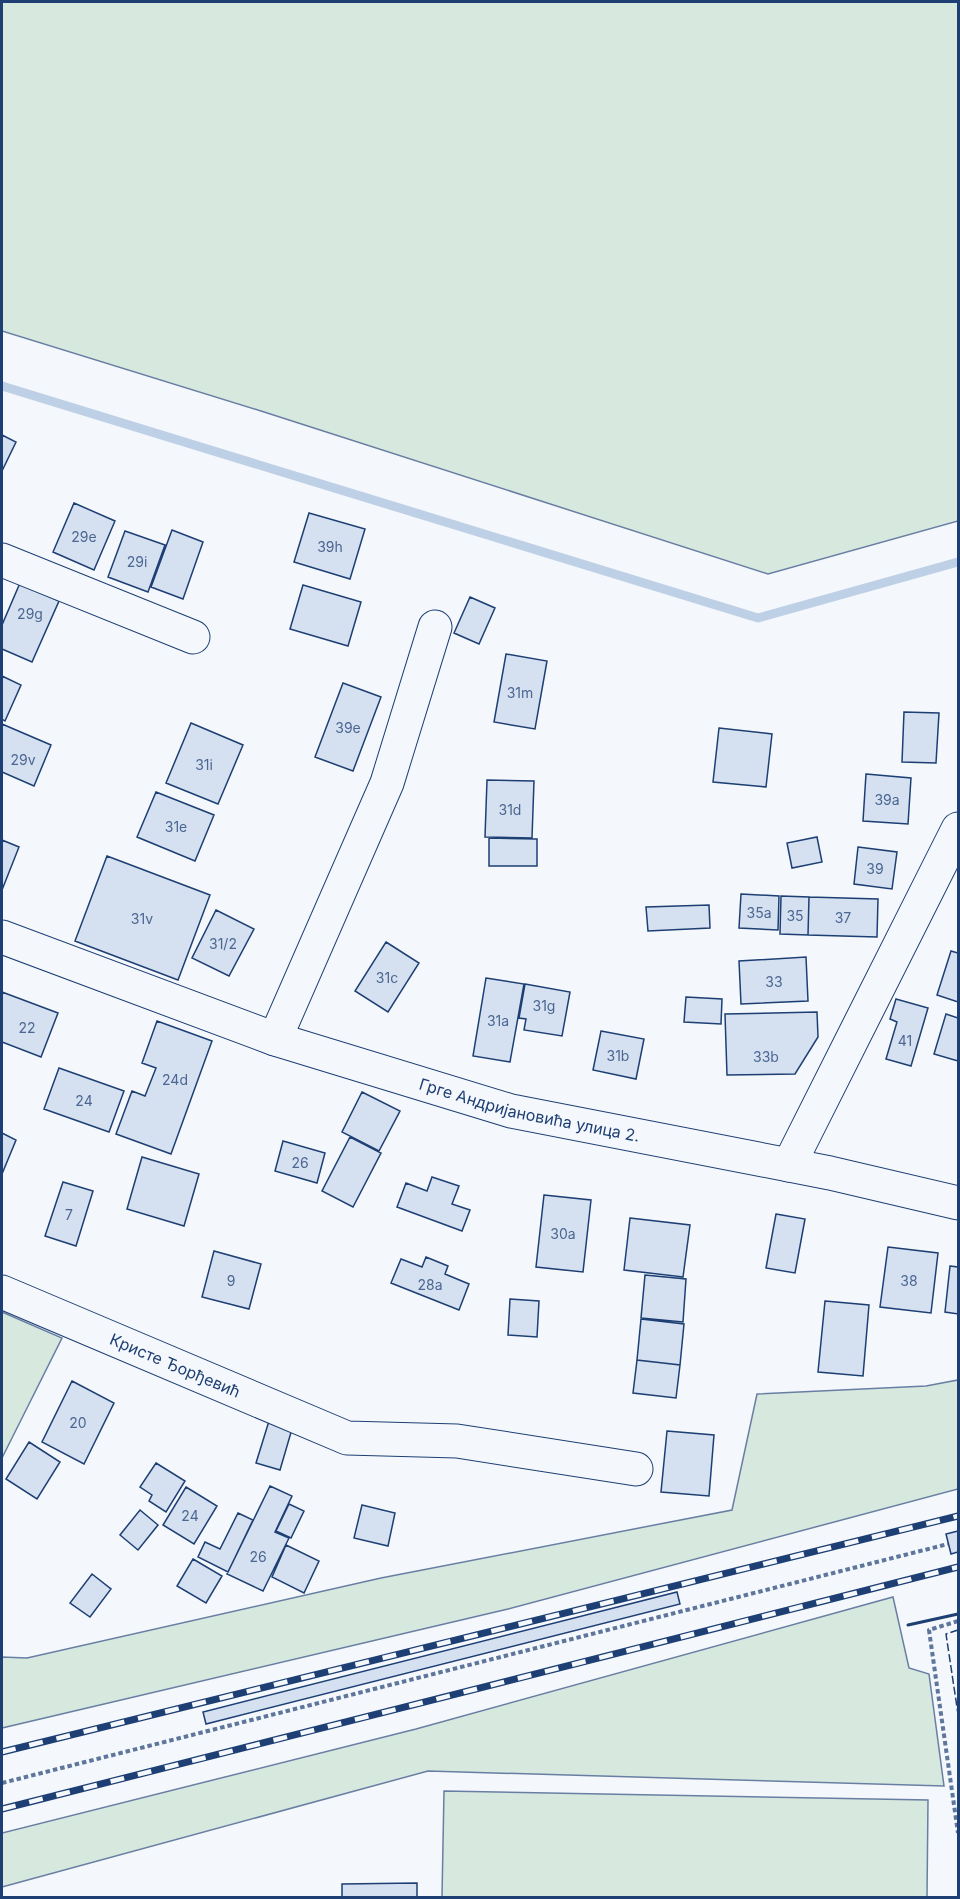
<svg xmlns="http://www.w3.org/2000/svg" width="960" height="1899" font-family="Inter,sans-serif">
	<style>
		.green { fill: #d7e8df; stroke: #687fa3; stroke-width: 1.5 }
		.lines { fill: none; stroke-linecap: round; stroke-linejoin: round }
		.stream { stroke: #bed0e5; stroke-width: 9 }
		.building { fill: #d5e0f0; stroke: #1d3f73; stroke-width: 1.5 }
		.minor-casing { stroke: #1d3f73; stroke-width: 35 }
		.path { stroke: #5e769c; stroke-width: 4; stroke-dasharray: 4.5 3; stroke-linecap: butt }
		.minor { stroke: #f4f7fb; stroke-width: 33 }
		.rail-casing { stroke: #1d3f73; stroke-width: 7 }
		.rail { stroke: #f4f7fb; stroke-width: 4.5; stroke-dasharray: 14; stroke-linecap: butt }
		.fence { stroke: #1d3f73; stroke-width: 1.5; stroke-dasharray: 8 3; stroke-linecap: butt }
		.wall { stroke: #1d3f73; stroke-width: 3 }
		.labels { text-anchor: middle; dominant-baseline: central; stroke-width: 4.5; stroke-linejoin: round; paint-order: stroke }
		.number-label { font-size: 14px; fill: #4b6792 }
		.street-label { font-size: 16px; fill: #1d3f73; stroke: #f4f7fb }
	</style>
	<rect width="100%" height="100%" fill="#f4f7fb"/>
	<path class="green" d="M 2,2 L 958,2 L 958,521 L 768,574 L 261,411 L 2,331 Z
		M 2,1312 L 62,1338 L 2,1458 Z
		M 958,1380 L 958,1489 L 508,1609 L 2,1728 L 2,1657 L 27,1658 L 381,1578 L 732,1510 L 757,1394 L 926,1386 Z
		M 893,1597 L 909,1668 L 929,1674 L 944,1786 L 428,1771 L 2,1887 L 2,1833 L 416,1729 Z
		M 444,1791 L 928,1800 L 927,1897 L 442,1897 Z"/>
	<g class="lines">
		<path class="stream" d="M 2,386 L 758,618 L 958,562"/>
	</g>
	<path class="building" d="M 2,435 L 16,442 L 2,471 Z
		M 74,503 L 115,521 L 94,570 L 53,552 Z
		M 309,513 L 365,529 L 350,579 L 294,562 Z
		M 172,530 L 203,542 L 183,599 L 151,587 Z
		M 125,531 L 165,545 L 148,592 L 108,577 Z
		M 20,583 L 59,601 L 32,662 L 2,649 L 2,625 Z
		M 303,585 L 361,602 L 348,646 L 290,629 Z
		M 470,597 L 495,608 L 479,644 L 454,633 Z
		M 506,654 L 547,661 L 535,729 L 494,722 Z
		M 2,676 L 21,685 L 5,721 L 2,719 Z
		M 343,683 L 381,697 L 353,771 L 315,757 Z
		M 904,712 L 939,713 L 936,763 L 902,762 Z
		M 191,723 L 243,745 L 218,804 L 166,783 Z
		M 2,724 L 51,745 L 34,786 L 2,772 Z
		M 719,728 L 772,734 L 766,787 L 713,782 Z
		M 866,774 L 911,778 L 908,824 L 863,821 Z
		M 487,780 L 534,781 L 532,838 L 485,837 Z
		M 156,792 L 214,815 L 195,861 L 137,837 Z
		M 817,837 L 822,862 L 792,868 L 787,843 Z
		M 489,838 L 537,839 L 537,866 L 489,866 Z
		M 2,840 L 19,847 L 2,890 Z
		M 858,847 L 897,852 L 892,889 L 854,884 Z
		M 107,856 L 210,895 L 178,980 L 75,941 Z
		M 741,894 L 779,896 L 778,930 L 739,928 Z
		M 781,896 L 809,897 L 808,935 L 780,934 Z
		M 809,897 L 878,899 L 877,937 L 808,935 Z
		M 709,905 L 710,928 L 648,931 L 646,907 Z
		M 216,910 L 254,929 L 229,976 L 192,958 Z
		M 386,942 L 419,963 L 388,1012 L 355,991 Z
		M 951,951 L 958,953 L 958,1002 L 937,995 Z
		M 806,957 L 808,1001 L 741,1004 L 739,961 Z
		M 486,978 L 524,984 L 510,1062 L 473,1056 Z
		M 525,984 L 570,992 L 562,1036 L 524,1030 L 526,1019 L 519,1018 Z
		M 2,992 L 58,1013 L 41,1057 L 2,1042 Z
		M 686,997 L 722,999 L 721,1024 L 684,1022 Z
		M 896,999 L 928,1008 L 911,1066 L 886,1059 L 897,1022 L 890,1019 Z
		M 817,1012 L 818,1037 L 795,1074 L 727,1075 L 725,1014 Z
		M 946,1014 L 958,1018 L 958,1061 L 934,1054 Z
		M 157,1021 L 212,1041 L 171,1154 L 116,1134 L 132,1091 L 145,1096 L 156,1068 L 142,1063 Z
		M 601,1031 L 644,1039 L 636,1079 L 593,1070 Z
		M 59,1068 L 124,1091 L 109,1132 L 44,1109 Z
		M 362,1092 L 400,1111 L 379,1151 L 342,1132 Z
		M 2,1133 L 16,1140 L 2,1174 Z
		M 350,1137 L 381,1153 L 353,1207 L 322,1191 Z
		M 283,1141 L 325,1153 L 317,1183 L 275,1171 Z
		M 142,1157 L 199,1174 L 184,1226 L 127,1209 Z
		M 432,1177 L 459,1186 L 452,1204 L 470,1210 L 462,1231 L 397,1207 L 406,1183 L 427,1191 Z
		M 63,1182 L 93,1191 L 76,1246 L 45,1236 Z
		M 544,1195 L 591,1200 L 583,1272 L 536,1267 Z
		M 776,1214 L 805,1219 L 795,1273 L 766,1268 Z
		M 630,1218 L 690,1225 L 683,1277 L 624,1270 Z
		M 888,1247 L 938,1253 L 931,1313 L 880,1307 Z
		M 214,1251 L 261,1264 L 249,1309 L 202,1297 Z
		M 426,1257 L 448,1266 L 445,1274 L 469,1284 L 459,1310 L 391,1283 L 401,1259 L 422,1267 Z
		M 950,1266 L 958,1267 L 958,1314 L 945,1312 Z
		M 645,1275 L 686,1279 L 683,1322 L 641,1318 Z
		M 510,1299 L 539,1301 L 537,1337 L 508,1335 Z
		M 825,1301 L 869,1305 L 863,1376 L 818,1372 Z
		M 641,1319 L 684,1324 L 680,1365 L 637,1360 Z
		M 637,1360 L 680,1365 L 676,1398 L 633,1393 Z
		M 72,1381 L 114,1403 L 84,1464 L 42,1442 Z
		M 269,1421 L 292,1429 L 280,1470 L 256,1463 Z
		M 667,1431 L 714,1435 L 709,1496 L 661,1492 Z
		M 29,1442 L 60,1462 L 37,1499 L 6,1479 Z
		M 156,1463 L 185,1481 L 166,1512 L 149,1501 L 152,1495 L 140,1487 Z
		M 270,1486 L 292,1496 L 275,1532 L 289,1538 L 263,1591 L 227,1574 Z
		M 186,1487 L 217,1506 L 194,1544 L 163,1525 Z
		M 289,1504 L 304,1511 L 291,1538 L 276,1531 Z
		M 362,1505 L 395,1513 L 388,1546 L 354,1538 Z
		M 140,1510 L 158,1525 L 138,1550 L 120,1535 Z
		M 238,1513 L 253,1520 L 228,1572 L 198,1557 L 205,1542 L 220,1549 Z
		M 958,1531 L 958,1552 L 951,1554 L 946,1534 Z
		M 286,1545 L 319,1561 L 304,1593 L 272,1577 Z
		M 193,1559 L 222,1576 L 206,1603 L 177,1586 Z
		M 92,1574 L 111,1589 L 90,1617 L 70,1603 Z
		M 677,1592 L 680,1604 L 206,1724 L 203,1712 Z
		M 417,1883 L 417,1898 L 342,1898 L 342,1884 Z"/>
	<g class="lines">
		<g class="minor-casing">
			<g id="minor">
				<path d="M 2,560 L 193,637"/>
				<path id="s1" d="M 2,937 L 275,1039 L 511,1111 L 830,1173 L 958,1203"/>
				<path d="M 275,1039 L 387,783 L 435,627"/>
				<path d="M 789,1165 L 958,829"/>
				<path id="s2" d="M 2,1292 L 347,1438 L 457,1441 L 636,1469"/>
			</g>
		</g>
		<path class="path" d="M 958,1621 L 929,1630 L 958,1833
			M 2,1783 L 948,1544"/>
		<use href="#minor" class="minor"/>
		<g class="rail-casing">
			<path id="rail" d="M 2,1752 L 958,1516
				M 2,1809 L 958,1567"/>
		</g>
		<use href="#rail" class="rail"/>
		<path class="fence" d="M 958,1630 L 946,1634 L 958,1714"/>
		<path class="wall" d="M 908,1625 L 958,1614"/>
	</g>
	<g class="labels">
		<g class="number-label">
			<text x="84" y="536">29e</text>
			<text x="330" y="546">39h</text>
			<text x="137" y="561">29i</text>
			<text x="30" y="613">29g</text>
			<text x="520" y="692">31m</text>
			<text x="348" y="727">39e</text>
			<text x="23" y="759">29v</text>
			<text x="204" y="764">31i</text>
			<text x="887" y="799">39a</text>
			<text x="510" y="809">31d</text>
			<text x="176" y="826">31e</text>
			<text x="875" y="868">39</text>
			<text x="759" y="912">35a</text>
			<text x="795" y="915">35</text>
			<text x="843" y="917">37</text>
			<text x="142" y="918">31v</text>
			<text x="223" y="943">31/2</text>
			<text x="387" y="977">31c</text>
			<text x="774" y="981">33</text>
			<text x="544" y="1005">31g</text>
			<text x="498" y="1020">31a</text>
			<text x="27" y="1027">22</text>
			<text x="905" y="1040">41</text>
			<text x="618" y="1055">31b</text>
			<text x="766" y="1056">33b</text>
			<text x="175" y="1079">24d</text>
			<text x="84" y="1100">24</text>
			<text x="300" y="1162">26</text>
			<text x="69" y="1214">7</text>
			<text x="563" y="1233">30a</text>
			<text x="231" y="1280">9</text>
			<text x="909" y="1280">38</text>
			<text x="430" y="1284">28a</text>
			<text x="78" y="1422">20</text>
			<text x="190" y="1515">24</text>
			<text x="258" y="1556">26</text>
		</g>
		<g class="street-label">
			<text stroke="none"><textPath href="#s1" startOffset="556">Грге Андријановића улица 2.</textPath></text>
			<text stroke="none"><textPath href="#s2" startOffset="188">Кристе Ђорђевић</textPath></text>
		</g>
	</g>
	<rect width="960" height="1899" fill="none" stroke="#1d3f73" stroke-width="6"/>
</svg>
